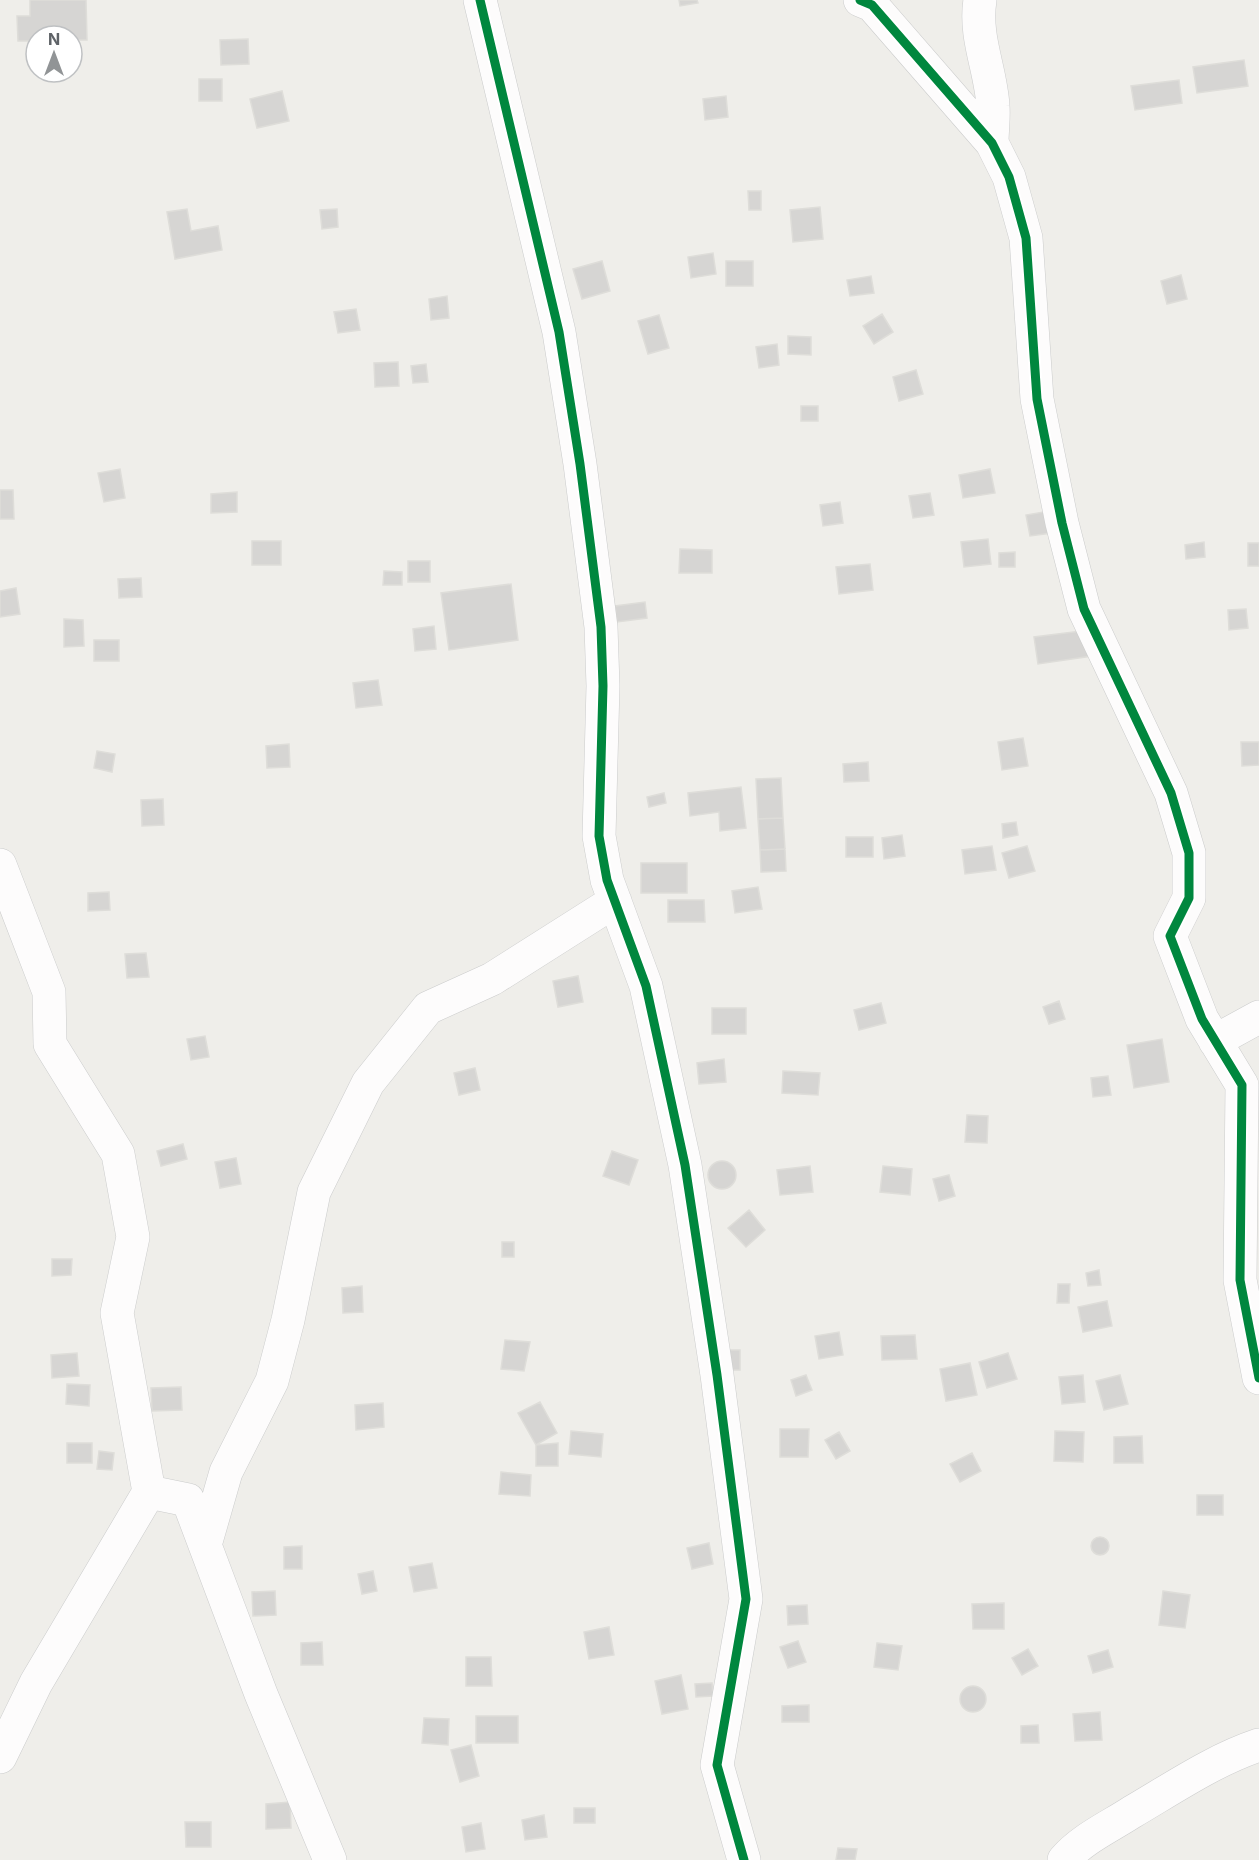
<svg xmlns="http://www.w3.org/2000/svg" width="1259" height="1860" font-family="Inter,sans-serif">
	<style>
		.building { fill: #d6d5d3; stroke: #deddd9; stroke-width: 1.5 }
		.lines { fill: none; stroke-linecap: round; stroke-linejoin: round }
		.street-casing { stroke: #cbcccc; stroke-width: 34 }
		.street { stroke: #fdfcfc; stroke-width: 33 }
		.cycleway-casing { stroke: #fff; stroke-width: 13 }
		.cycleway { stroke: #00873e; stroke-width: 9 }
	</style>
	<rect width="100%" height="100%" fill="#efeeea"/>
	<path class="building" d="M 30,0 L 86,0 L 87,40 L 72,40 L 72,36 L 36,36 L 36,41 L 18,41 L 17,16 L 30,16 Z
		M 679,0 L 697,0 L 698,3 L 680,6 Z
		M 248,39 L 249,64 L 221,65 L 220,40 Z
		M 1244,60 L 1248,86 L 1197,93 L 1193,67 Z
		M 199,79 L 222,79 L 222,101 L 199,101 Z
		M 1179,80 L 1182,103 L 1135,110 L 1131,86 Z
		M 282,91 L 289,121 L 257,128 L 250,99 Z
		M 726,96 L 728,117 L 705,120 L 703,99 Z
		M 748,191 L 761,191 L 761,210 L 749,210 Z
		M 820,207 L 823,239 L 793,242 L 790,210 Z
		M 187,209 L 191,231 L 218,226 L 222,250 L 175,259 L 167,212 Z
		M 337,209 L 338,227 L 322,229 L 320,210 Z
		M 713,253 L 716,274 L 691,278 L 688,257 Z
		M 602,261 L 610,291 L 582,299 L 573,269 Z
		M 726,261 L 753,261 L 753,286 L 726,286 Z
		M 1181,275 L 1187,299 L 1167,304 L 1161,281 Z
		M 871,276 L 874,293 L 850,296 L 847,280 Z
		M 447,296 L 449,318 L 431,320 L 429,299 Z
		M 356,309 L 360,330 L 338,333 L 334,312 Z
		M 882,314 L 893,332 L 874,344 L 863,326 Z
		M 659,315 L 669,348 L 648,354 L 638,321 Z
		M 788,336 L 811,337 L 811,355 L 788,354 Z
		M 777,344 L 779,365 L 759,368 L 756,347 Z
		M 398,362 L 399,386 L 375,387 L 374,363 Z
		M 426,364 L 428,382 L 413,383 L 411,366 Z
		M 916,370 L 923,394 L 899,401 L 893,377 Z
		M 801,406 L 818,406 L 818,421 L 801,421 Z
		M 120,469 L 125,498 L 104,502 L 98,473 Z
		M 990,469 L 995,493 L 963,498 L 959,475 Z
		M 0,490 L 13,490 L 14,519 L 0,519 Z
		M 237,492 L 237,512 L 211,513 L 211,494 Z
		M 930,493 L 934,515 L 913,518 L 909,496 Z
		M 840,502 L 843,523 L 823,526 L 820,505 Z
		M 1055,510 L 1059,532 L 1030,536 L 1026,515 Z
		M 988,539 L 991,564 L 964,567 L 961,542 Z
		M 252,541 L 281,541 L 281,565 L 252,565 Z
		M 1204,542 L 1205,557 L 1186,559 L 1185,545 Z
		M 1248,543 L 1259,543 L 1259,566 L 1248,566 Z
		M 680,549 L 712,550 L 712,573 L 679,573 Z
		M 1015,552 L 1015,567 L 999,567 L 999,553 Z
		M 408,561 L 430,561 L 430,582 L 408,582 Z
		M 870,564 L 873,590 L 839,594 L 836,567 Z
		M 384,571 L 402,572 L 402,585 L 383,585 Z
		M 141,578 L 142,597 L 119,598 L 118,579 Z
		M 511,584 L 518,640 L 449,650 L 441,593 Z
		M 16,588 L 20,614 L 0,617 L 0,591 Z
		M 645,602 L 647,618 L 617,622 L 615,606 Z
		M 1246,609 L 1248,628 L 1229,630 L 1228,610 Z
		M 64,619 L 83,620 L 84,646 L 64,647 Z
		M 434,626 L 436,649 L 415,651 L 413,629 Z
		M 1089,630 L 1092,656 L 1038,664 L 1034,637 Z
		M 94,640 L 119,640 L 119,661 L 94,661 Z
		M 378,680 L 382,705 L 356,708 L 353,683 Z
		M 1023,738 L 1028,766 L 1002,770 L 998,742 Z
		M 1241,742 L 1259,742 L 1259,765 L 1242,766 Z
		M 289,744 L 290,767 L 267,768 L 266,746 Z
		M 97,751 L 115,754 L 112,772 L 94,768 Z
		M 868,762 L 869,781 L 844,782 L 843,764 Z
		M 781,778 L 783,818 L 758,819 L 756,779 Z
		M 741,787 L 746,828 L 720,831 L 719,812 L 690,816 L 688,793 Z
		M 664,793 L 666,803 L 649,807 L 647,797 Z
		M 163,799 L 164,825 L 142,826 L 141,800 Z
		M 783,818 L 785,849 L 760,850 L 758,819 Z
		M 1016,822 L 1018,835 L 1003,838 L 1002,824 Z
		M 902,835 L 905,856 L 884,859 L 882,838 Z
		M 846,837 L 873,837 L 873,857 L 846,857 Z
		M 992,846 L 996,870 L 965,874 L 962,850 Z
		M 1027,846 L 1035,871 L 1009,878 L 1002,853 Z
		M 785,849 L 786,871 L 761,872 L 760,850 Z
		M 641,863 L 687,863 L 687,893 L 641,893 Z
		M 758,887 L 762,909 L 735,913 L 732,891 Z
		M 109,892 L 110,910 L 88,911 L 88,893 Z
		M 668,900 L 704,900 L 705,922 L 668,922 Z
		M 146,953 L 149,977 L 127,978 L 125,954 Z
		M 578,976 L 583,1002 L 558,1007 L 553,981 Z
		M 1059,1001 L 1065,1019 L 1049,1024 L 1043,1007 Z
		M 881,1003 L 886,1023 L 859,1030 L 854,1010 Z
		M 712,1008 L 746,1008 L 746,1034 L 712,1034 Z
		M 205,1036 L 209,1057 L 191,1060 L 187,1039 Z
		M 1162,1039 L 1169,1082 L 1134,1088 L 1127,1045 Z
		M 724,1059 L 726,1082 L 699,1084 L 697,1063 Z
		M 475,1068 L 480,1090 L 459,1095 L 454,1073 Z
		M 783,1071 L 820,1073 L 818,1095 L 782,1093 Z
		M 1108,1076 L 1111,1095 L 1093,1097 L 1091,1078 Z
		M 967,1115 L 988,1116 L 987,1143 L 965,1142 Z
		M 183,1144 L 187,1159 L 161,1166 L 157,1151 Z
		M 612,1151 L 638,1160 L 629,1185 L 603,1176 Z
		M 236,1158 L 241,1184 L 220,1188 L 215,1162 Z
		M708 1175a14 14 0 1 1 28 0a14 14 0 1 1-28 0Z
		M 810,1166 L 813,1192 L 780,1195 L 777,1170 Z
		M 883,1166 L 912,1169 L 910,1195 L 880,1192 Z
		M 949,1175 L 955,1196 L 939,1201 L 933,1179 Z
		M 749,1210 L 765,1230 L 746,1247 L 728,1228 Z
		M 502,1242 L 514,1242 L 514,1257 L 502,1257 Z
		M 52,1259 L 72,1259 L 71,1275 L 52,1276 Z
		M 1099,1270 L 1101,1285 L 1088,1286 L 1086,1273 Z
		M 1058,1284 L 1070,1284 L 1069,1303 L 1057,1303 Z
		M 362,1286 L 363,1312 L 343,1313 L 342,1288 Z
		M 1107,1301 L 1112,1326 L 1083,1332 L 1078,1307 Z
		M 839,1332 L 843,1355 L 819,1359 L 815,1336 Z
		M 915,1335 L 917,1359 L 882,1360 L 881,1336 Z
		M 505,1340 L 530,1342 L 524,1371 L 501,1369 Z
		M 719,1350 L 740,1350 L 740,1370 L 719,1370 Z
		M 77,1353 L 79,1376 L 52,1378 L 51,1355 Z
		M 1008,1353 L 1017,1379 L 987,1388 L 979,1362 Z
		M 970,1363 L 977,1395 L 946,1401 L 940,1369 Z
		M 806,1375 L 812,1390 L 796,1396 L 791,1380 Z
		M 1083,1375 L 1085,1402 L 1062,1404 L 1059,1377 Z
		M 1120,1375 L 1128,1404 L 1104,1410 L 1096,1381 Z
		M 67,1384 L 90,1385 L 89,1406 L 66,1404 Z
		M 181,1387 L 182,1410 L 152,1411 L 151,1388 Z
		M 540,1402 L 557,1433 L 536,1445 L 518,1413 Z
		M 383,1403 L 384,1427 L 356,1430 L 355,1405 Z
		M 780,1429 L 809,1429 L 808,1457 L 780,1457 Z
		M 571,1431 L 603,1434 L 601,1457 L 569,1454 Z
		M 1055,1431 L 1084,1432 L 1083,1462 L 1054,1461 Z
		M 839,1432 L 850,1451 L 836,1459 L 825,1440 Z
		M 1142,1436 L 1143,1463 L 1114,1463 L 1114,1437 Z
		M 67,1443 L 92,1443 L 92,1463 L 67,1463 Z
		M 558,1443 L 558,1466 L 536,1466 L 536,1445 Z
		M 99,1451 L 114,1453 L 112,1470 L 97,1469 Z
		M 972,1453 L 981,1471 L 960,1482 L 950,1464 Z
		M 501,1472 L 531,1475 L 530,1496 L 499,1494 Z
		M 1197,1495 L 1223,1495 L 1223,1515 L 1197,1515 Z
		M1091 1546a9 9 0 1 1 18 0a9 9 0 1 1-18 0Z
		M 709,1543 L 713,1564 L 692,1569 L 687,1548 Z
		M 302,1546 L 302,1569 L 284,1569 L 284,1547 Z
		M 432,1563 L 437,1588 L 414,1592 L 409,1567 Z
		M 373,1571 L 377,1591 L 362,1594 L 358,1574 Z
		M 275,1591 L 276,1615 L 253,1616 L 252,1592 Z
		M 1163,1591 L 1190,1595 L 1185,1628 L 1159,1625 Z
		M 1004,1603 L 1004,1629 L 973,1629 L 972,1604 Z
		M 807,1605 L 808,1624 L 788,1625 L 787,1606 Z
		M 609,1627 L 614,1655 L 589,1659 L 584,1632 Z
		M 798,1641 L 806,1662 L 788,1668 L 780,1647 Z
		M 322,1642 L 323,1665 L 301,1665 L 301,1643 Z
		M 877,1643 L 902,1646 L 898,1670 L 874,1667 Z
		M 1028,1649 L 1038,1666 L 1022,1675 L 1012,1658 Z
		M 1108,1650 L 1113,1667 L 1093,1673 L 1088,1656 Z
		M 466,1657 L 491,1657 L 492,1686 L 466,1686 Z
		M 681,1675 L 688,1709 L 662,1714 L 655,1681 Z
		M 712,1683 L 713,1696 L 696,1697 L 695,1684 Z
		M960 1699a13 13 0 1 1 26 0a13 13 0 1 1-26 0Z
		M 809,1705 L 809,1722 L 782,1722 L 782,1706 Z
		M 1100,1712 L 1102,1740 L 1075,1741 L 1073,1714 Z
		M 476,1716 L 518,1716 L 518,1743 L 476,1743 Z
		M 424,1718 L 449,1719 L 448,1745 L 422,1743 Z
		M 1038,1725 L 1039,1743 L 1021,1743 L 1021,1726 Z
		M 471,1745 L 479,1776 L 460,1782 L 451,1750 Z
		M 290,1802 L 291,1828 L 266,1829 L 266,1804 Z
		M 574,1808 L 595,1808 L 595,1823 L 574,1823 Z
		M 544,1815 L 547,1837 L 525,1840 L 522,1820 Z
		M 185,1822 L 211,1822 L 211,1847 L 186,1847 Z
		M 481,1823 L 485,1849 L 466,1852 L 462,1827 Z
		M 838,1848 L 857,1849 L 855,1860 L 836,1860 Z"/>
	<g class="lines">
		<g class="street-casing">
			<path id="street" d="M 480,0 L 559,332 L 580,464 L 601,627 L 603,686 L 599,836 L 607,880 L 646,986 L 685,1165 L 717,1375 L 746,1599 L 717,1765 L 744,1860
				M 860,0 L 872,5 L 992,143 L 1009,177 L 1026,238 L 1037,399 L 1062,523 L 1084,609 L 1171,793 L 1189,853 L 1189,898 L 1170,936 L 1202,1019 L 1242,1085 L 1240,1280 L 1259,1378
				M 980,0 C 974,37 991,70 993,106 C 994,118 992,131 992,143
				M 0,865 L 49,992 L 50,1044 L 118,1154 L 133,1237 L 117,1313 L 149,1492 L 188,1500 L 261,1694 L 330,1860
				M 1215,1041 L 1259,1017
				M 205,1545 L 226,1472 L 272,1381 L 288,1320 L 314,1192 L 368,1083 L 428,1008 L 492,979 L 615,901
				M 0,1757 L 36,1683 L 149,1492
				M 1064,1860 C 1082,1839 1109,1827 1132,1812 C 1173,1788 1214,1760 1259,1745"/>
		</g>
		<use href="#street" class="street"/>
		<g class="cycleway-casing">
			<path id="cycleway" d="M 480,0 L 559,332 L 580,464 L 601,627 L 603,686 L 599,836 L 607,880 L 646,986 L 685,1165 L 717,1375 L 746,1599 L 717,1765 L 744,1860
				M 860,0 L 872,5 L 992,143 L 1009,177 L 1026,238 L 1037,399 L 1062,523 L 1084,609 L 1171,793 L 1189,853 L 1189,898 L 1170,936 L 1202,1019 L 1242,1085 L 1240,1280 L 1259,1378"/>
		</g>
		<use href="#cycleway" class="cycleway"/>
	</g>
	<g transform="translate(54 54)"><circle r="28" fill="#ffffff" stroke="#bfc1c3" stroke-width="1.5"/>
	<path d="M0-4.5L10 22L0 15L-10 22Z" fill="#919496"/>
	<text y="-9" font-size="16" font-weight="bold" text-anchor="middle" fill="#5f6368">N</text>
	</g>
</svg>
